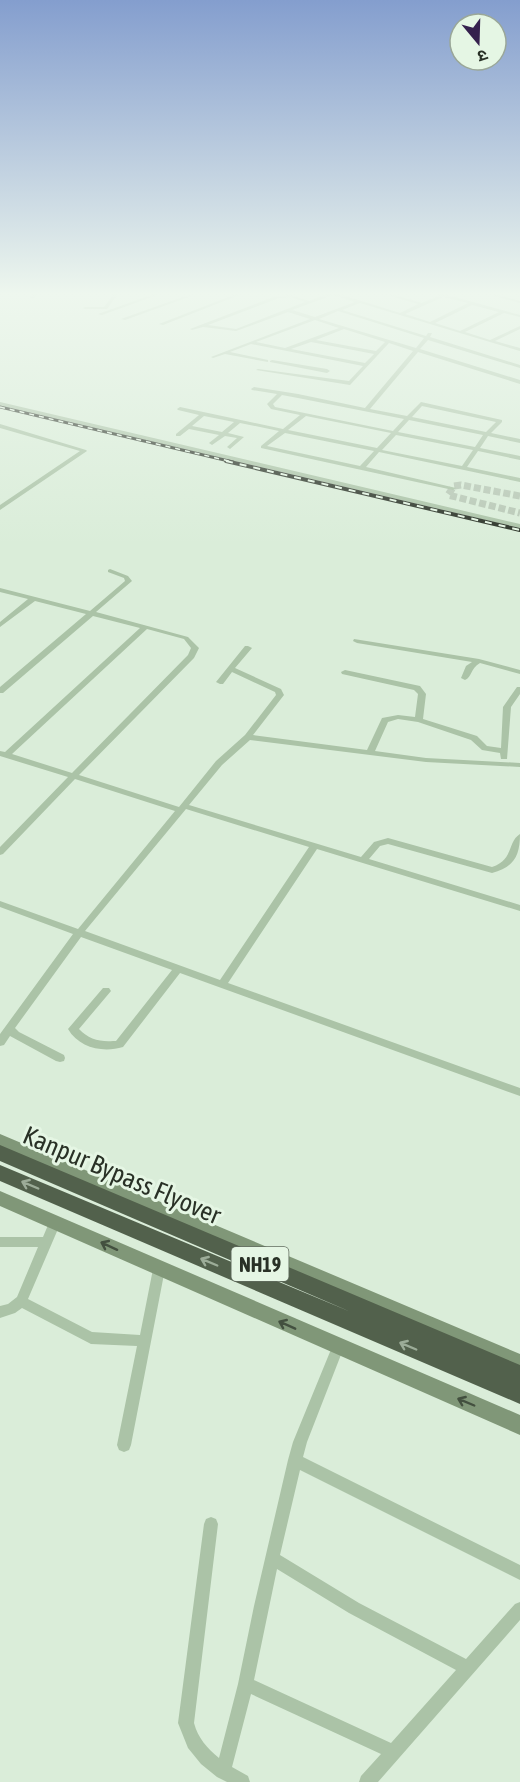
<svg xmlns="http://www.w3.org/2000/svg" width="520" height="1782" font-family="'Asap Condensed','Noto Sans Devanagari',sans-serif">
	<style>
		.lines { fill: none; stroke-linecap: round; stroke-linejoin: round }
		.minor-tunnel { stroke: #b7c7b5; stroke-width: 7; stroke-dasharray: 7 3; stroke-linecap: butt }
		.minor { fill: #abc3a7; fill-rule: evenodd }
		.secondary { fill: #809778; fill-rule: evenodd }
		.trunk { fill: #52614c; fill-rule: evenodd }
		.rail-far1-casing { stroke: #293126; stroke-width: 3 }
		.rail-casing { stroke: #293126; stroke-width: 4 }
		.rail-far1 { stroke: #e5f6e4; stroke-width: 1.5; stroke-dasharray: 5; stroke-linecap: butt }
		.rail { stroke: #e5f6e4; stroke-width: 2; stroke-dasharray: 7; stroke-linecap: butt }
		.oneway { stroke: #9cac98 }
		.oneway2 { stroke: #43503f }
		.labels { text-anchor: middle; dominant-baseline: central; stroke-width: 6; stroke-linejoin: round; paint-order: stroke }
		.shield { fill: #e5f6e4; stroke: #616c5f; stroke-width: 1.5 }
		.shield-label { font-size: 20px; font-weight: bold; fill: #293126 }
		.near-street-label { font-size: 26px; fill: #293126; stroke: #e5f6e4 }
	</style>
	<rect width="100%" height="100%" fill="#daedd9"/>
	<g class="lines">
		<path class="minor-tunnel" d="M 520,496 L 461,485 L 454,486 L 448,495 L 520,513"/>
		<path class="minor" d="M 33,294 L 38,294 L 34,298 L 30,298 Z
			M 114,294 L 118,294 L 107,309 L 85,309 L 83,308 L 85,307 L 104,307 Z
			M 154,294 L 160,294 L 102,315 L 98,314 Z
			M 191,294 L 197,294 L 125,320 L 121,319 Z
			M 236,294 L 242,294 L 163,325 L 159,324 Z
			M 327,294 L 339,294 L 400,313 L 418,304 L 384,294 L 391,294 L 422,303 L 438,296 L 435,294 L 444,294 L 520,315 L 520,317 L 504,313 L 465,332 L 490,340 L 520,326 L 520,329 L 495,341 L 520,348 L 520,351 L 360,303 L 342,310 L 426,336 L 428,333 L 432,333 L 430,337 L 520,365 L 520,368 L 428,340 L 420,349 L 520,380 L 520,384 L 418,352 L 370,409 L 407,416 L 421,402 L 502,420 L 502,422 L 491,433 L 520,439 L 520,443 L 488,436 L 480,448 L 520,456 L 520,460 L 478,451 L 467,467 L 520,478 L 520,482 L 379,452 L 366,467 L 456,488 L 453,490 L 261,448 L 261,446 L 279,431 L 240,423 L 228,433 L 244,437 L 230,449 L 227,447 L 237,438 L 225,436 L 212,445 L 209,443 L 219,435 L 189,429 L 180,436 L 176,436 L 176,434 L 199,415 L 178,410 L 177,409 L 180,407 L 283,429 L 300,415 L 271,409 L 267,404 L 277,394 L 252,390 L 251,389 L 254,387 L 298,394 L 365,408 L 413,351 L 389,343 L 350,385 L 256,370 L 258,369 L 349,381 L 363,366 L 251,344 L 230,352 L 268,360 L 268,362 L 225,354 L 213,358 L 211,357 L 310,319 L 288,312 L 236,331 L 203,327 L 192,330 L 190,329 L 276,296 L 291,295 L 309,301 ZM 333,295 L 355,302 L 315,317 L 292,310 ZM 291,297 L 305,302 L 236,329 L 208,325 L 279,298 ZM 443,297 L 468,303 L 430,322 L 405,314 ZM 472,305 L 499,312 L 460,331 L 435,323 ZM 338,311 L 424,338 L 416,348 L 319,319 ZM 315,320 L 339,328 L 285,348 L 256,342 ZM 344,329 L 385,342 L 376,351 L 316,340 ZM 311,342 L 374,354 L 365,363 L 291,349 ZM 282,395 L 298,398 L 404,419 L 393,431 L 275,407 L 273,404 ZM 422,406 L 496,422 L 486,432 L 412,417 ZM 204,416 L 234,422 L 222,432 L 192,426 ZM 306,416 L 391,433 L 377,448 L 288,430 ZM 409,420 L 483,435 L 475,447 L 398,432 ZM 285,433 L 374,451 L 360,466 L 267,446 ZM 396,435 L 473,450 L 462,466 L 382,450 Z
			M 487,294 L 494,294 L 520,301 L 520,303 Z
			M 272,360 L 327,369 L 330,371 L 327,373 L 270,362 L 270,361 Z
			M 0,402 L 520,524 L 520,528 L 0,406 Z
			M 0,424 L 86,450 L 87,451 L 0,510 L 0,505 L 80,451 L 0,428 Z
			M 110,569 L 128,576 L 132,581 L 96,612 L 188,637 L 199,648 L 194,658 L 79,775 L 179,807 L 216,761 L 245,735 L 276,695 L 275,692 L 232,672 L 223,684 L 220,684 L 216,682 L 245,646 L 248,646 L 252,648 L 235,668 L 281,689 L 284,695 L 253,735 L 367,750 L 382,718 L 398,715 L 415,717 L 418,694 L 414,690 L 342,674 L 341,672 L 345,670 L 420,686 L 426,694 L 423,719 L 477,736 L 487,746 L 501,748 L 503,707 L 517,687 L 520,687 L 520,694 L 511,707 L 507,759 L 501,759 L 500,753 L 482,750 L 471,740 L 418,722 L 398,719 L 388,722 L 375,751 L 426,758 L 520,763 L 520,767 L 426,762 L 250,740 L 222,765 L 189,805 L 361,857 L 374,842 L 388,838 L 492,867 C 514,860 507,842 520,834 C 520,856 514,867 492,873 L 388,844 L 380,846 L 369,859 L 520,905 L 520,911 L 317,849 L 228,983 L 520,1088 L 520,1096 L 180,973 L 123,1047 C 103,1053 79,1048 68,1029 L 103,988 L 109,988 L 111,991 L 79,1029 C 88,1039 100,1042 113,1041 L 116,1041 L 172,970 L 81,937 L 15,1028 L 19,1032 L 64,1055 L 65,1058 L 64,1061 L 60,1062 L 56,1061 L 10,1036 L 4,1045 L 0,1046 L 0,1034 L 73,934 L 0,907 L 0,901 L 78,929 L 175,811 L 75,779 L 3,854 L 0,855 L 0,847 L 68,777 L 0,756 L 0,751 L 5,752 L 140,628 L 93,616 L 3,693 L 0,693 L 0,687 L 86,614 L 35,601 L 0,627 L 0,622 L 28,599 L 0,592 L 0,588 L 90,611 L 125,581 L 124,578 L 108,572 L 108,570 ZM 147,629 L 184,639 L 191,648 L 188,655 L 72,773 L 12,754 ZM 186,809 L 309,847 L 220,980 L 85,931 Z
			M 354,639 L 479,659 L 520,670 L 520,674 L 480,663 C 470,669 472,677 465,680 L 461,678 L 466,666 L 472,662 L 357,643 L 353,641 Z
			M 55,1217 L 59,1218 L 61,1222 L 28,1299 L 92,1332 L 140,1335 L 153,1269 L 155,1265 L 159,1264 L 163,1265 L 165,1269 L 131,1445 L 129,1450 L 124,1452 L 119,1450 L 117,1445 L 137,1346 L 91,1344 L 22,1308 L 15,1313 L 0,1318 L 0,1306 L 8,1304 L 17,1297 L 38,1247 L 0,1247 L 0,1237 L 43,1237 L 51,1218 Z
			M 338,1341 L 342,1343 L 344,1347 L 307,1442 L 303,1457 L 520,1565 L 520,1580 L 300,1470 L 280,1555 L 359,1603 L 466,1659 L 515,1604 L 520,1602 L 520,1620 L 378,1782 L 359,1782 L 361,1776 L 381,1754 L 251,1694 L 232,1767 L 248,1776 L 250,1782 L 227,1782 L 217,1777 L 201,1764 L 188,1748 L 178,1723 L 204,1524 L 206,1519 L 211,1517 L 216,1519 L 218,1524 L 194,1723 C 198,1738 207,1748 219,1758 L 238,1684 L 254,1606 L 288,1460 L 293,1442 L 332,1347 L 334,1343 ZM 277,1569 L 349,1613 L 456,1670 L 391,1743 L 254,1680 Z"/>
		<path class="secondary" d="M 0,1134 L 520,1354 L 520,1372 L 0,1148 Z
			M 0,1191 L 520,1415 L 520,1435 L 0,1206 Z"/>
		<path class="trunk" d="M 0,1145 L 520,1365 L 520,1404 L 0,1181 L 0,1165 L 351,1312 L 0,1161 Z"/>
		<g class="rail-far1-casing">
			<path id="rail-far1" d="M 0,407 L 233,462"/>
		</g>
		<g class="rail-casing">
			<path id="rail" d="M 226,461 L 520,530"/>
		</g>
		<use href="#rail-far1" class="rail-far1"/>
		<use href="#rail" class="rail"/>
	</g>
	<defs><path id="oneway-shaft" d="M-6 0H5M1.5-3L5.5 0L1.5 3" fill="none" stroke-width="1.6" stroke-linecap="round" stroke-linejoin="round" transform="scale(1.5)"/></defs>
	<g class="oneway">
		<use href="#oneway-shaft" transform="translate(30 1185) rotate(-157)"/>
		<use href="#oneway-shaft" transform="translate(209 1262) rotate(-157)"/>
		<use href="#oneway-shaft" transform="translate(408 1346) rotate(-157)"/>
	</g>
	<g class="oneway2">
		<use href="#oneway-shaft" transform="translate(109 1246) rotate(-155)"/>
		<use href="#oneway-shaft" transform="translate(287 1325) rotate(-156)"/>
		<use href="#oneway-shaft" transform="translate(466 1402) rotate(-157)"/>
	</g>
	<linearGradient id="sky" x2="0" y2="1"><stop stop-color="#849ece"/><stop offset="0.54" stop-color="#eef7ee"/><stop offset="1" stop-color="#eef7ee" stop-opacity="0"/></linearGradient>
	<rect width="520" height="544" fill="url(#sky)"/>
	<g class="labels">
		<rect class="shield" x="231.5" y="1247" width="57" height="34" rx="4.5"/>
		<g class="shield-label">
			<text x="260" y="1264">NH19</text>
		</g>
		<g class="near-street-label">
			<text transform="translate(122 1175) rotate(23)">Kanpur Bypass Flyover</text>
		</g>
	</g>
	<g transform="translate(478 42) rotate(161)"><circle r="28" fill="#e5f6e4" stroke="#9aa798" stroke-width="1.5"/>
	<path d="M0-4.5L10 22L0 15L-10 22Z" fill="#35214d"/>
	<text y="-9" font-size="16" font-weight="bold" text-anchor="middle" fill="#293126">उ</text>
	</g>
</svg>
